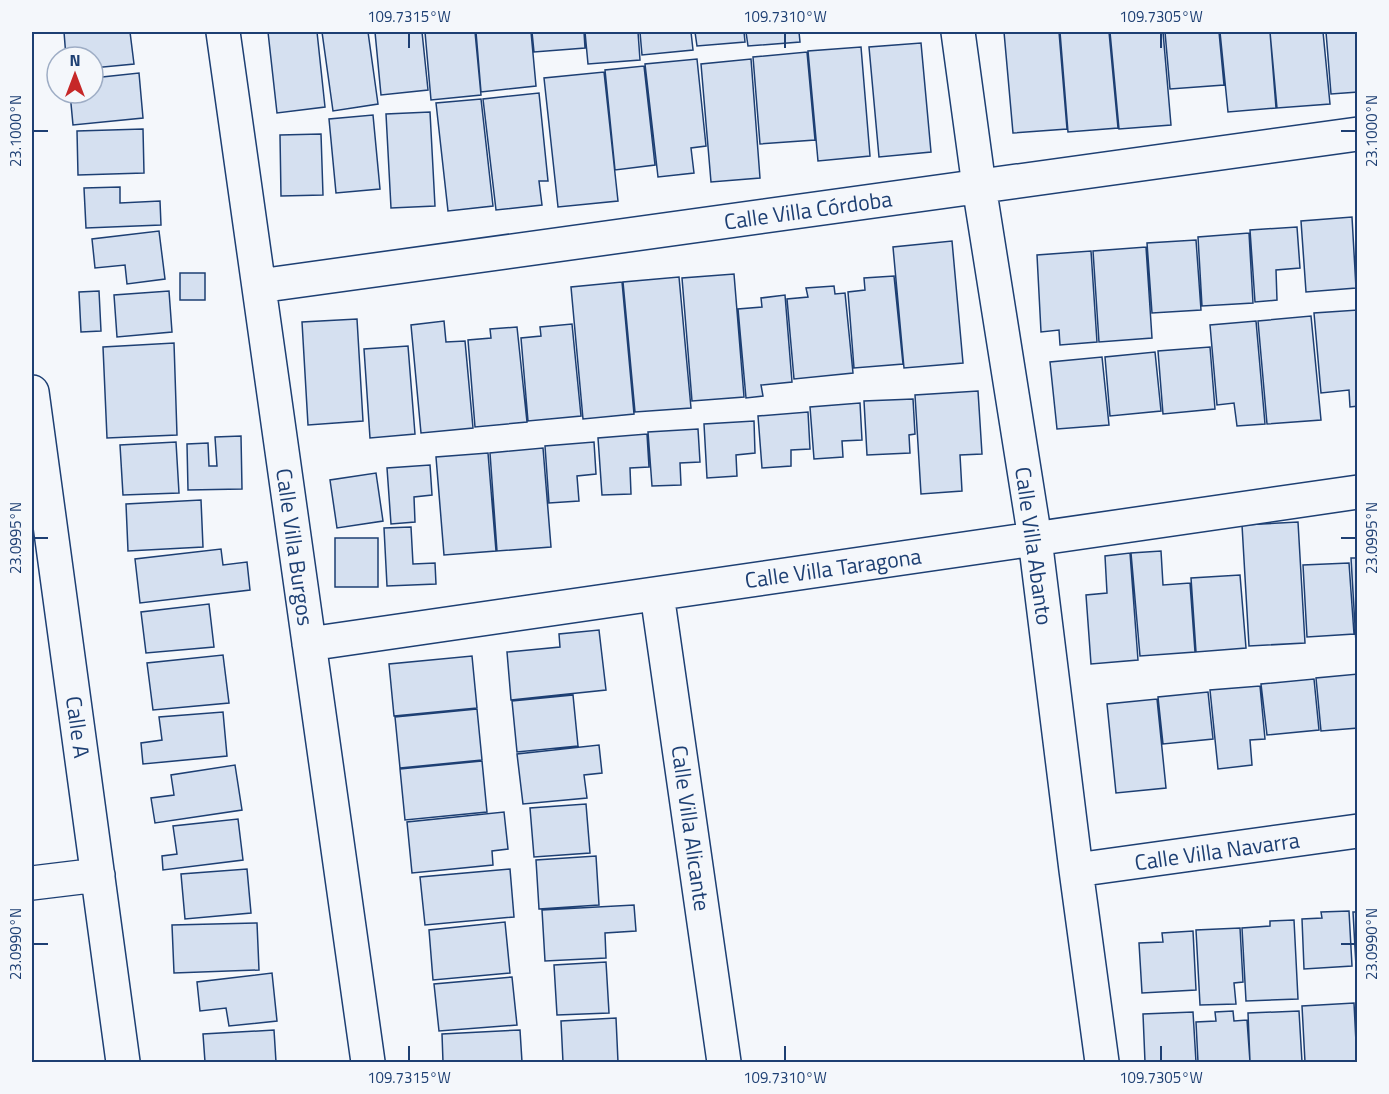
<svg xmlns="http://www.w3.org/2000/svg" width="1389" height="1094" font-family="'Titillium Web',sans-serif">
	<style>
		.building { fill: #d5e0f0; stroke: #1d3f73; stroke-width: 1.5 }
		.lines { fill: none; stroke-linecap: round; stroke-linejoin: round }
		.minor-casing { stroke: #1d3f73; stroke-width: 36 }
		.minor { stroke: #f4f7fb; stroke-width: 33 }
		.ticks { fill: none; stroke: #1d3f73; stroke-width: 2 }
		.labels { text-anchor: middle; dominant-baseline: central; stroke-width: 4.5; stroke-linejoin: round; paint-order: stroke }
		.street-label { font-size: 22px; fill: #1d3f73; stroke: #f4f7fb }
		.neatline { fill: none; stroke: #1d3f73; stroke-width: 2 }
		.ticks-label { font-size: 15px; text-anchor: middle; fill: #1d3f73 }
	</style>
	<rect width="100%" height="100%" fill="#f4f7fb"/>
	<path class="building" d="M 64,32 L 130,32 L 134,64 L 93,68 L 93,57 L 66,57 Z
		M 268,32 L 317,32 L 325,107 L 277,113 Z
		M 322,32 L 368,32 L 378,104 L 333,111 Z
		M 375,32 L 422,32 L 428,90 L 381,95 Z
		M 425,32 L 475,32 L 481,95 L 431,100 Z
		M 476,32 L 531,32 L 536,86 L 481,92 Z
		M 532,32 L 584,32 L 585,48 L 534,52 Z
		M 585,32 L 638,32 L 640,60 L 588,64 Z
		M 640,32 L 691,32 L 693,50 L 642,55 Z
		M 695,32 L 744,32 L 745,42 L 697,46 Z
		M 746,32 L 799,32 L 800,42 L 748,46 Z
		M 1004,32 L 1059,32 L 1067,129 L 1013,133 Z
		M 1060,32 L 1109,32 L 1118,128 L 1068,132 Z
		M 1110,32 L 1163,32 L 1171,125 L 1119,129 Z
		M 1165,32 L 1219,32 L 1224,85 L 1170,89 Z
		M 1220,32 L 1270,32 L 1276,108 L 1228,112 Z
		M 1270,32 L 1323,32 L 1330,104 L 1277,108 Z
		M 1326,32 L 1358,32 L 1358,92 L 1331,94 Z
		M 921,43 L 931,152 L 879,157 L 869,47 Z
		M 861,47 L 870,156 L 818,161 L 808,51 Z
		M 807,52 L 815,140 L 760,144 L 753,57 Z
		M 697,59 L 706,146 L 691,148 L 694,173 L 658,177 L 645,64 Z
		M 751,59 L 760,178 L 711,182 L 701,64 Z
		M 644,66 L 655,165 L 615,170 L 605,70 Z
		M 604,72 L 618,201 L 558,207 L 544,78 Z
		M 139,73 L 143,118 L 73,125 L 70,93 L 93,93 L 93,78 Z
		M 539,93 L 548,181 L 539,181 L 542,205 L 496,210 L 483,99 Z
		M 481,99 L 493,206 L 448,211 L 436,103 Z
		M 430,112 L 435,206 L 391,208 L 386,114 Z
		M 373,115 L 380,189 L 336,193 L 329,119 Z
		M 143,129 L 144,173 L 78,175 L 77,131 Z
		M 321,134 L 323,195 L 281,196 L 280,135 Z
		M 120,187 L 120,203 L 160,201 L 161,225 L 86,228 L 84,188 Z
		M 1352,217 L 1356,288 L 1306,292 L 1301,221 Z
		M 1297,227 L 1300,268 L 1276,270 L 1277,300 L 1255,302 L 1250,230 Z
		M 159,231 L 165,279 L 127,284 L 125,265 L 95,268 L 92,239 Z
		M 1249,233 L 1253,303 L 1202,306 L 1198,237 Z
		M 1196,240 L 1201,310 L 1152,313 L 1147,243 Z
		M 952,241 L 963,363 L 904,368 L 893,247 Z
		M 1146,247 L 1152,338 L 1099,342 L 1093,251 Z
		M 1091,251 L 1097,342 L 1060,345 L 1059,330 L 1041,332 L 1037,255 Z
		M 180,273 L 205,273 L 205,300 L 180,300 Z
		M 734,274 L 744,397 L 692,401 L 682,278 Z
		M 894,276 L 903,364 L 854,368 L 848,292 L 865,290 L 864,278 Z
		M 679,277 L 691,408 L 635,412 L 623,282 Z
		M 622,282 L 634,414 L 583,419 L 571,287 Z
		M 834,286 L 835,294 L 845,293 L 853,373 L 794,379 L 787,299 L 808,297 L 806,288 Z
		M 99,291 L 101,331 L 81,332 L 79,292 Z
		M 169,291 L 172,332 L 117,337 L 114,295 Z
		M 785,295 L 792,382 L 761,385 L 763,396 L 746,398 L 738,309 L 762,307 L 761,298 Z
		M 1358,310 L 1358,406 L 1350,407 L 1349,390 L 1321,393 L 1314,313 Z
		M 1311,316 L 1321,420 L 1267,424 L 1258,321 Z
		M 357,319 L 363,421 L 308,425 L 302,322 Z
		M 444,321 L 446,342 L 465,341 L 473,428 L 421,433 L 411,325 Z
		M 1256,321 L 1265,424 L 1237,426 L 1234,403 L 1217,405 L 1210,325 Z
		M 572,324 L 581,416 L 528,421 L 521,338 L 541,336 L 540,327 Z
		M 517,327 L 527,422 L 475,427 L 468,340 L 491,338 L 490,329 Z
		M 174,343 L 177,435 L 107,438 L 103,347 Z
		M 408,346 L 415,434 L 370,438 L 364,349 Z
		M 1210,347 L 1215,409 L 1163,414 L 1158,351 Z
		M 1155,352 L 1161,411 L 1110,416 L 1105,357 Z
		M 1102,357 L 1109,425 L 1057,429 L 1050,362 Z
		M 978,391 L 982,454 L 960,455 L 962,491 L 921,494 L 915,395 Z
		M 913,399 L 915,434 L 909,435 L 910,453 L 867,455 L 864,401 Z
		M 860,403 L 862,440 L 842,441 L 843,457 L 814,459 L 810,407 Z
		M 808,412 L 810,449 L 791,450 L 791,466 L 762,468 L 758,416 Z
		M 754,421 L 755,453 L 736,455 L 737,476 L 707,478 L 704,424 Z
		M 698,429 L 700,462 L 680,463 L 681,485 L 652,486 L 648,432 Z
		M 647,434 L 649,467 L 630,468 L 631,494 L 602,495 L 598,438 Z
		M 241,436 L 242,489 L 188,490 L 187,444 L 208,443 L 209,466 L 217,466 L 215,437 Z
		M 176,442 L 179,493 L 123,495 L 120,445 Z
		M 594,442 L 596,474 L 577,476 L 579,501 L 549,503 L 545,446 Z
		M 543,448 L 551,547 L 497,551 L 490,453 Z
		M 488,453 L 496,551 L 444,555 L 436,457 Z
		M 430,465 L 432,495 L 414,497 L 415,522 L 391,524 L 387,468 Z
		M 376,473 L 383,521 L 337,528 L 330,480 Z
		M 201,500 L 203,547 L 128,551 L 126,504 Z
		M 1298,522 L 1305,643 L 1249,646 L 1242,525 Z
		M 411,527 L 413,564 L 435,563 L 436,584 L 387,586 L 384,528 Z
		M 335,538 L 378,538 L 378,587 L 335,587 Z
		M 221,549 L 223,565 L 247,562 L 250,590 L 140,603 L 135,559 Z
		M 1161,551 L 1163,585 L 1190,583 L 1195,652 L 1140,656 L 1131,553 Z
		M 1130,553 L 1138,660 L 1091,664 L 1086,595 L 1107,593 L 1105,556 Z
		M 1351,558 L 1358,558 L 1358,643 L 1356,643 Z
		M 1349,563 L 1354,634 L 1307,637 L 1303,565 Z
		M 1240,575 L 1246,648 L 1196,652 L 1191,578 Z
		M 209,604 L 214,647 L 146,653 L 141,612 Z
		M 599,630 L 606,690 L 511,700 L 507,652 L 560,647 L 559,634 Z
		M 223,655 L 229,703 L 153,710 L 147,663 Z
		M 472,656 L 477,708 L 394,716 L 389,664 Z
		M 1358,674 L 1358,728 L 1321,731 L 1316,678 Z
		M 1314,679 L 1319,730 L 1267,735 L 1261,684 Z
		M 1260,686 L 1265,739 L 1250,740 L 1252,765 L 1218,769 L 1210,690 Z
		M 1208,692 L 1213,739 L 1163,744 L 1158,697 Z
		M 573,695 L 578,746 L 517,752 L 512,701 Z
		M 1157,699 L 1166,788 L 1116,793 L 1107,704 Z
		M 477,709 L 482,760 L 400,768 L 395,717 Z
		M 223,712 L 227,756 L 143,764 L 141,743 L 162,740 L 159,717 Z
		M 599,745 L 602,773 L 584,775 L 587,798 L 523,804 L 517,754 Z
		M 482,761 L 487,812 L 405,820 L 400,769 Z
		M 235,765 L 242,810 L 155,823 L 151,798 L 174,795 L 171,775 Z
		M 586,804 L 590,853 L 534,857 L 530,808 Z
		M 504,812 L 508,849 L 492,851 L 493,865 L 412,873 L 407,822 Z
		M 238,819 L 243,860 L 163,870 L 162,856 L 177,854 L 173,826 Z
		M 596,856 L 599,905 L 539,909 L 536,860 Z
		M 247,869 L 251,913 L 185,919 L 181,874 Z
		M 510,869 L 514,917 L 425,925 L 420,877 Z
		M 634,905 L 636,931 L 605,933 L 606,958 L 545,961 L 542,910 Z
		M 1349,911 L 1352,966 L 1304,969 L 1302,919 L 1322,918 L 1321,912 Z
		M 1353,912 L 1358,912 L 1358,966 L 1356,966 Z
		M 1294,920 L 1298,999 L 1246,1001 L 1242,928 L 1270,926 L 1270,921 Z
		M 505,922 L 510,973 L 433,980 L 429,930 Z
		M 257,923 L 259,970 L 174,973 L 172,925 Z
		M 1240,928 L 1243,982 L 1234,983 L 1236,1004 L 1200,1005 L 1196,930 Z
		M 1193,931 L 1196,990 L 1142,993 L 1139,943 L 1163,942 L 1162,933 Z
		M 606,962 L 609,1013 L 557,1015 L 554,965 Z
		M 272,973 L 277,1021 L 229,1026 L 226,1008 L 200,1011 L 197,982 Z
		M 512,977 L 517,1025 L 439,1031 L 434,984 Z
		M 1354,1003 L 1357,1062 L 1305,1062 L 1302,1006 Z
		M 1233,1011 L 1234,1021 L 1247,1020 L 1250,1062 L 1198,1062 L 1196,1022 L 1216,1021 L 1215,1012 Z
		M 1299,1011 L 1302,1062 L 1250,1062 L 1248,1013 Z
		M 1193,1012 L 1196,1062 L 1145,1062 L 1143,1014 Z
		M 616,1018 L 618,1062 L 563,1062 L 561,1021 Z
		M 274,1030 L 276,1062 L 205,1062 L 203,1034 Z
		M 520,1030 L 522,1062 L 443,1062 L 442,1034 Z"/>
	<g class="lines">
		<g class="minor-casing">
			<path id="minor" d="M 223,32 L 368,1062
				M 958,32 L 979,186 L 1035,539 L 1076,870 L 1102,1062
				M 259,286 L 1358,134
				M 32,392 L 123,1062
				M 657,594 L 724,1062
				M 309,644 L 1358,492
				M 1076,870 L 1358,831
				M 32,883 L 98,875"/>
		</g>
		<use href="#minor" class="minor"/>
	</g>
	<path class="ticks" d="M 409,33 L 409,48M 785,33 L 785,48M 1161,33 L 1161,48M 33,131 L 48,131M 1341,131 L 1356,131M 33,538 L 48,538M 1341,538 L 1356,538M 33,944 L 48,944M 1341,944 L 1356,944M 409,1046 L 409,1061M 785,1046 L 785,1061M 1161,1046 L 1161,1061"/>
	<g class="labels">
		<g class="street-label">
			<text transform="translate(808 210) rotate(-8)">Calle Villa Córdoba</text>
			<text transform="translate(1034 546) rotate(82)">Calle Villa Abanto</text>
			<text transform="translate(295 547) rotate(82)">Calle Villa Burgos</text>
			<text transform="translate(833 568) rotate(-8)">Calle Villa Taragona</text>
			<text transform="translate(78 727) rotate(82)">Calle A</text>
			<text transform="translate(691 828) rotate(82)">Calle Villa Alicante</text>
			<text transform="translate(1217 851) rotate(-8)">Calle Villa Navarra</text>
		</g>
	</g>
	<rect width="1389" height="1094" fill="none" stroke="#f4f7fb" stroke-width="66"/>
	<g transform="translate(75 75)"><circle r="28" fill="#f4f7fb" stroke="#9eadc5" stroke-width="1.5"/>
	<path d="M0-4.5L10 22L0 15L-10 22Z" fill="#c62828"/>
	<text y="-9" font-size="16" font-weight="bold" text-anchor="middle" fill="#1d3f73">N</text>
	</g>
	<rect x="33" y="33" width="1323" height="1028" class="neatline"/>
	<g class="ticks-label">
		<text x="409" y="22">109.7315°W</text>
		<text x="785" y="22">109.7310°W</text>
		<text x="1161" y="22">109.7305°W</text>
		<text transform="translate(16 131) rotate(-90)" y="5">23.1000°N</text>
		<text transform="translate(1372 131) rotate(-90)" y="5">23.1000°N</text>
		<text transform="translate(16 538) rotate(-90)" y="5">23.0995°N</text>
		<text transform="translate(1372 538) rotate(-90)" y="5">23.0995°N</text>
		<text transform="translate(16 944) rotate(-90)" y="5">23.0990°N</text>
		<text transform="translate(1372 944) rotate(-90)" y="5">23.0990°N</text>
		<text x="409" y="1083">109.7315°W</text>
		<text x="785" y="1083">109.7310°W</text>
		<text x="1161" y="1083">109.7305°W</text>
	</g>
</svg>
